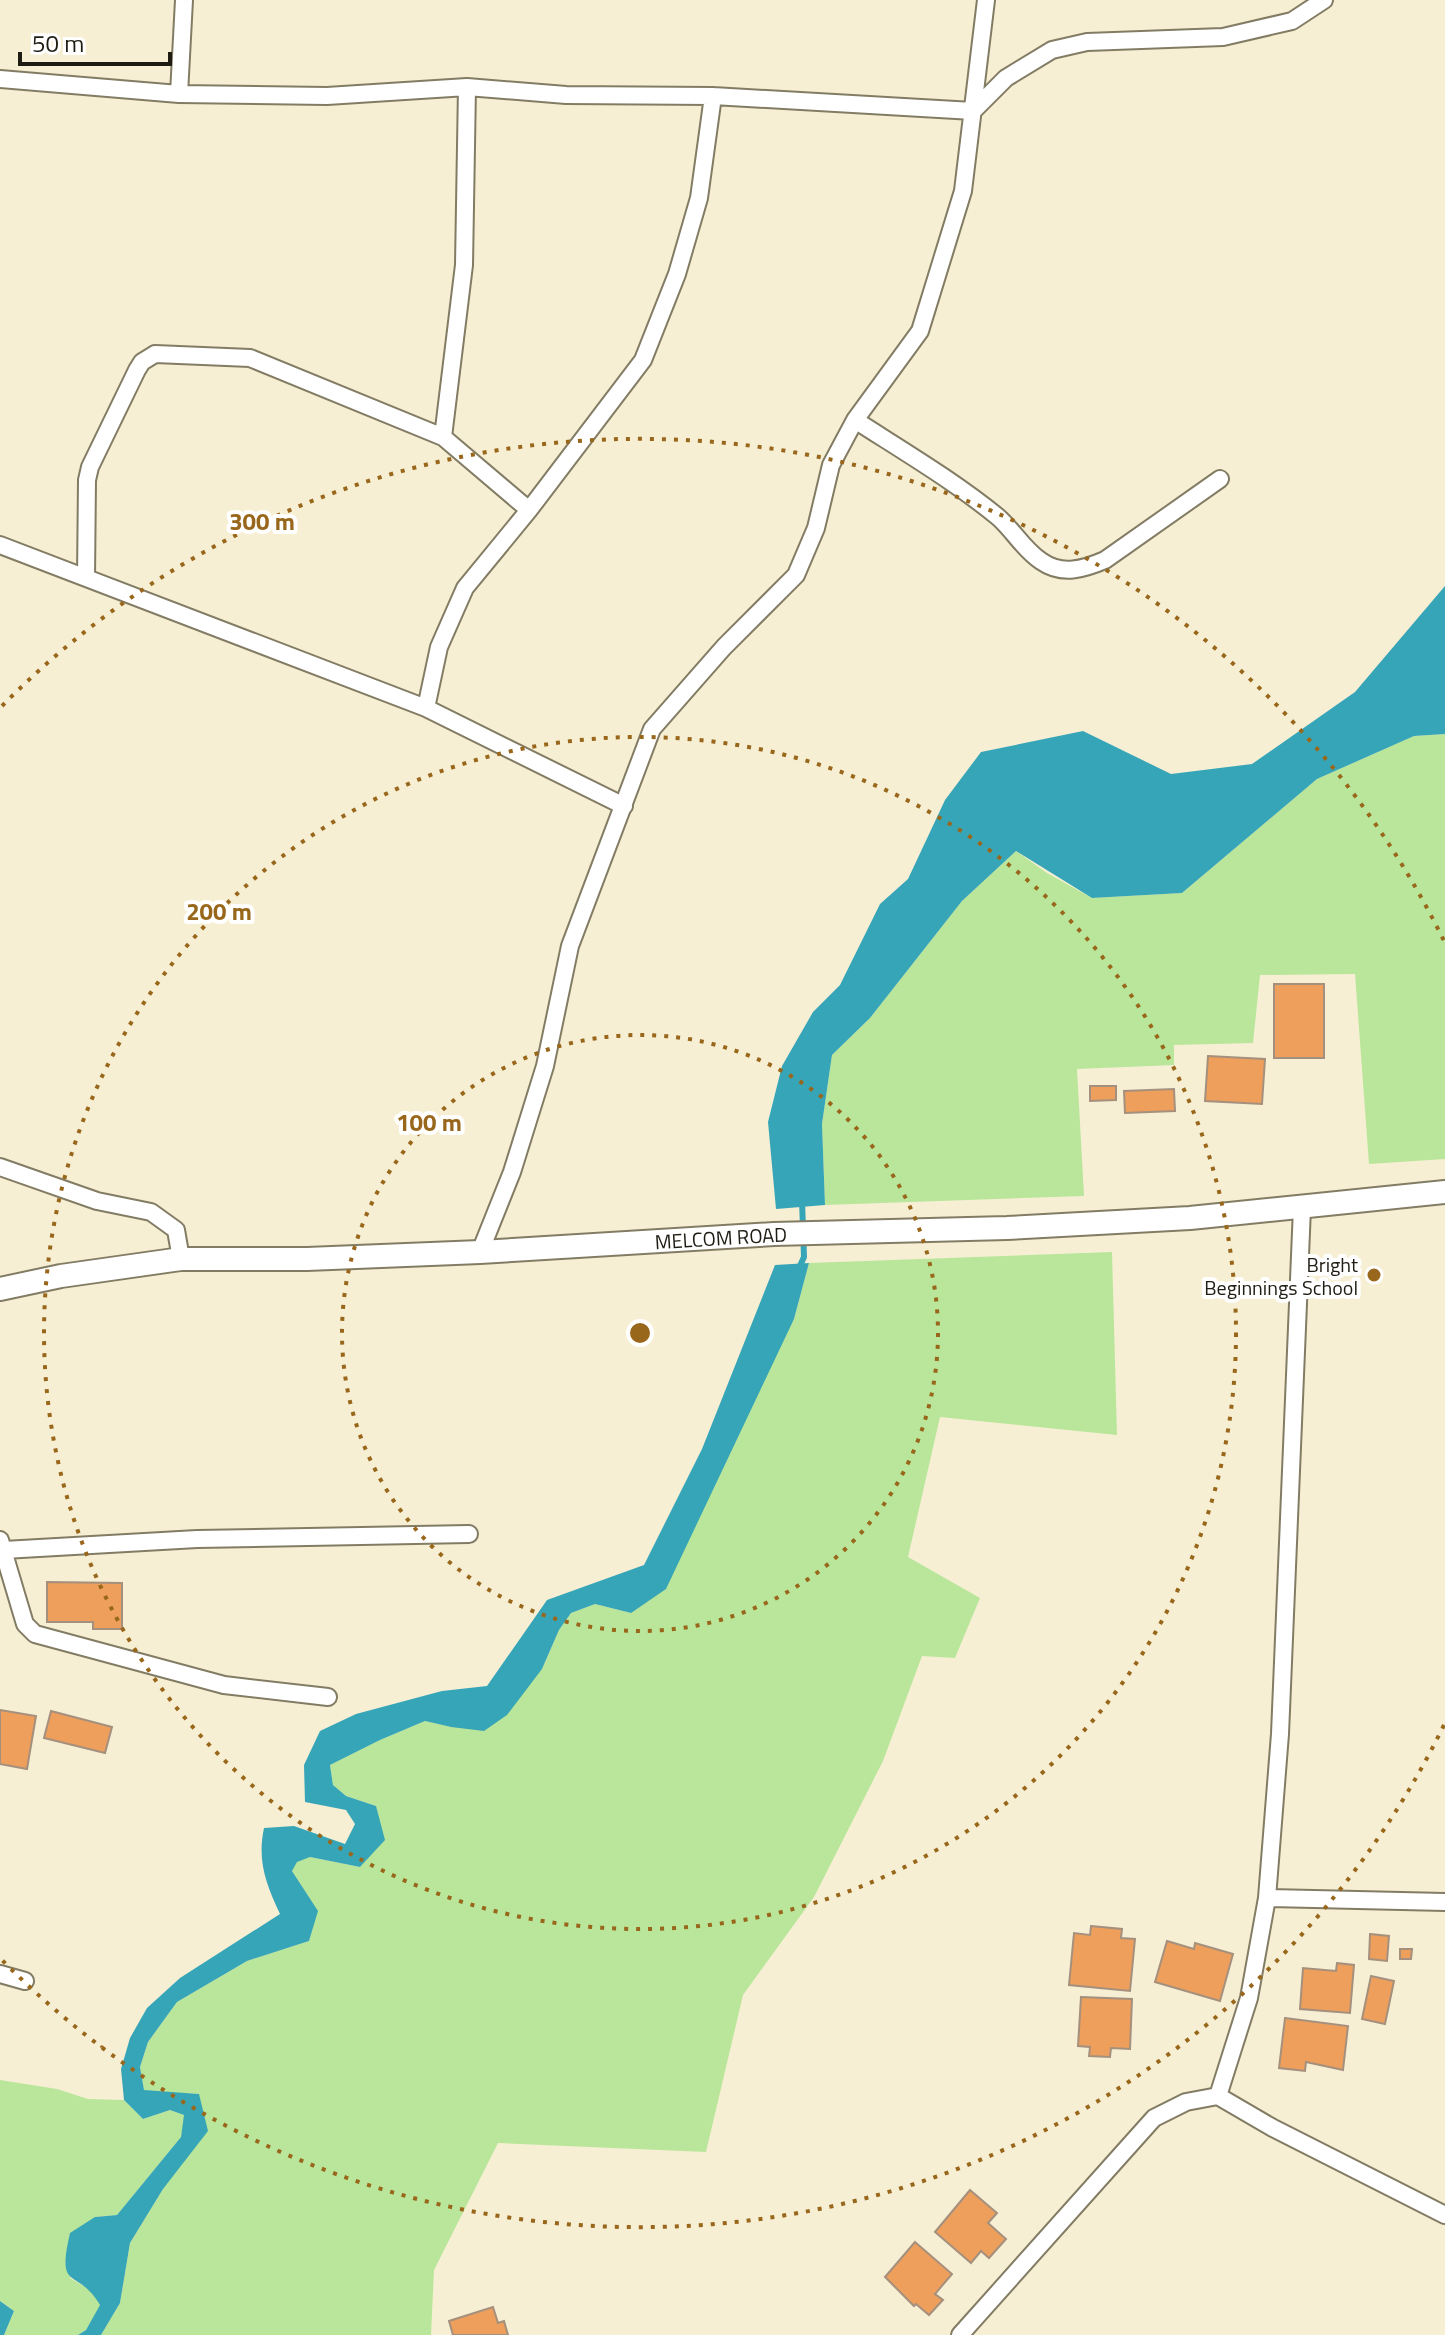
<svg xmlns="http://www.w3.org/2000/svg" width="1445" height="2335" font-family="'Titillium Web',sans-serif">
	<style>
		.green { fill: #b9e69b }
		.water { fill: #37a5b8 }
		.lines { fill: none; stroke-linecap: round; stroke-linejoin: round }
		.stream { stroke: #37a5b8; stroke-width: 6 }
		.building { fill: #ed9f5b; stroke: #a5907e; stroke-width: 2 }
		.street-casing { stroke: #837c64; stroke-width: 20 }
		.secondary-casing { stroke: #837c64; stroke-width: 26 }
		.street { stroke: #fff; stroke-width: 16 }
		.secondary { stroke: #fff; stroke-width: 22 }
		.ring { fill: none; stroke: #99671b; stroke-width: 4; stroke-dasharray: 4 8 }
		.poi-dot { fill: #99671b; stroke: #fff; stroke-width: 3 }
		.labels { text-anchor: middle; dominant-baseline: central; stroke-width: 8; stroke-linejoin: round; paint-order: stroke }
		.street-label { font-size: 20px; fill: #1f1c13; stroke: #fff }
		.poi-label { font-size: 20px; fill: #1f1c13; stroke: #fff; text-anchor: end }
		.centre { fill: #99671b; stroke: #fff; stroke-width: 4 }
		.ring-label { font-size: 24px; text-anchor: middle; font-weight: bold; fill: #99671b; stroke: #fff; stroke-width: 8; stroke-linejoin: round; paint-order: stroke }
	</style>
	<rect width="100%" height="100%" fill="#f7efd4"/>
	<path class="green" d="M 1445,734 L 1445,1159 L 1369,1164 L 1355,974 L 1260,975 L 1253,1043 L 1174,1045 L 1174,1065 L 1077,1069 L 1084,1196 L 825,1205 L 822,1124 L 832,1055 L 870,1018 L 962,901 L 1016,851 L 1047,873 L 1092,898 L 1182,893 L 1317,779 L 1414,736 Z
		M 1112,1252 L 1117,1435 L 940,1417 L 908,1557 L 980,1598 L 955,1658 L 922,1656 L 883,1761 L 814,1897 L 743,1995 L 706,2152 L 498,2143 L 434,2270 L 431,2335 L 101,2335 L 120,2303 L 130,2243 L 163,2189 L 199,2094 L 144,2091 L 140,2067 L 148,2042 L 177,2002 L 247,1961 L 309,1941 L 317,1911 L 292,1871 L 297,1861 L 310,1857 L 360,1867 L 376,1806 L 346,1796 L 333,1785 L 330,1765 L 380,1740 L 425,1721 L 451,1727 L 542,1669 L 559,1630 L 571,1613 L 595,1604 L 631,1613 L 794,1319 L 809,1263 Z
		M 0,2080 L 57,2089 L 88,2099 L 124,2100 L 143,2119 L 170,2110 L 185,2115 L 181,2137 L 117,2215 L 95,2217 L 70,2278 L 92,2291 L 101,2305 L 86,2330 L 78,2335 L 4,2335 L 14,2311 L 0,2301 Z"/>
	<path class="water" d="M 1445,586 L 1445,734 L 1414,736 L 1317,779 L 1182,893 L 1092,898 L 1016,851 L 962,901 L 870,1018 L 832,1055 L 822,1124 L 825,1205 L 776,1209 L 768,1122 L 782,1066 L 813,1012 L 840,985 L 880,904 L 908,879 L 945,800 L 981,752 L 1083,731 L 1171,774 L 1252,764 L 1355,692 Z
		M 809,1263 L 794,1319 L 666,1589 L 631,1613 L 595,1604 L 571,1613 L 559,1630 L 542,1669 L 507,1715 L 484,1731 L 451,1727 L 425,1721 L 380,1740 L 330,1765 L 333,1785 L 346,1796 L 376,1806 L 385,1840 L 360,1867 L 310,1857 L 297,1862 L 292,1871 L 318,1911 L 309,1941 L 247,1961 L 177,2002 L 148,2042 L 140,2067 L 144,2090 L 199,2094 L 208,2131 L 163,2189 L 130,2243 L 120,2303 L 101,2335 L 78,2335 L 86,2330 L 100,2305 C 77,2266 56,2294 70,2233 L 95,2217 L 117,2215 L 181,2137 L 184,2115 L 170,2110 L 143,2119 L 124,2100 L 121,2069 L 130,2038 L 147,2008 L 180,1978 L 280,1914 C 266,1884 257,1861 264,1828 L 294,1826 L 345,1844 L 355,1824 L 346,1810 L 305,1802 L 304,1765 L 320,1731 L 356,1714 L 442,1691 L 487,1686 L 547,1600 L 644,1565 L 702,1449 L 775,1265 Z
		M 0,2301 L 14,2311 L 4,2335 L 0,2335 Z"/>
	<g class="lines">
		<path class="stream" d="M 799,1268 L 804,1257 L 802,1200"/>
	</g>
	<path class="building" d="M 1274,984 L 1324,984 L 1324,1058 L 1274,1058 Z
		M 1208,1056 L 1265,1059 L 1262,1104 L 1205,1101 Z
		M 1090,1086 L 1116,1086 L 1116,1100 L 1090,1101 Z
		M 1174,1089 L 1175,1111 L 1125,1113 L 1124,1091 Z
		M 47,1582 L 122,1583 L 122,1629 L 93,1629 L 93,1622 L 47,1622 Z
		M 0,1710 L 36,1716 L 27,1769 L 0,1764 Z
		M 51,1711 L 112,1727 L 105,1753 L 44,1738 Z
		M 1091,1926 L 1122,1929 L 1121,1938 L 1135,1939 L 1130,1991 L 1069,1985 L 1074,1933 L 1090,1935 Z
		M 1370,1934 L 1389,1936 L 1387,1961 L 1369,1959 Z
		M 1167,1941 L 1194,1949 L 1195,1943 L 1233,1954 L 1220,2001 L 1155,1982 Z
		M 1400,1949 L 1412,1949 L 1411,1959 L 1400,1959 Z
		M 1337,1963 L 1354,1965 L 1350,2013 L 1300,2009 L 1303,1968 L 1336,1971 Z
		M 1371,1976 L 1394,1981 L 1385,2024 L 1362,2019 Z
		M 1081,1997 L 1132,1999 L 1130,2049 L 1111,2048 L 1110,2057 L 1089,2056 L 1090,2047 L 1078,2046 Z
		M 1285,2018 L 1348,2026 L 1343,2070 L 1306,2062 L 1305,2071 L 1279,2068 Z
		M 970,2190 L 997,2213 L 988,2223 L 1006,2239 L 989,2258 L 981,2251 L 971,2263 L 935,2232 Z
		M 915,2242 L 952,2274 L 935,2294 L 943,2300 L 929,2315 L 916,2304 L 914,2306 L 885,2277 Z
		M 493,2307 L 498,2323 L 504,2321 L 508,2335 L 453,2335 L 449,2321 Z"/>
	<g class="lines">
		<g class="street-casing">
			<path id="street" d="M 0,79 L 179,94 L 327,96 L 467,87 L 566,95 L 713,96 L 973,111 L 1006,78 L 1052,50 L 1087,42 L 1223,37 L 1292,21 L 1324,0
				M 179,94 L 184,0
				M 855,420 C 903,451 954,481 998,517 C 1013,530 1024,550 1041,561 C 1062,576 1084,569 1105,560 L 1220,479
				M 443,437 L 464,265 L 467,87
				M 0,545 L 426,708 L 624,806
				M 86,578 L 87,480 L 90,467 L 137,370 L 142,362 L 155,354 L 250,358 L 443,437 L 529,510
				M 426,708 L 439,647 L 465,588 L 529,510 L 643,360 L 677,274 L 699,198 L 713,96
				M 0,1167 L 97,1201 L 151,1212 L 176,1230 L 181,1259
				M 1302,1208 L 1280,1734 L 1267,1898 L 1249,1998 L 1218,2096 L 1273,2128 L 1445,2215
				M 480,1252 L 512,1172 L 545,1066 L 570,946 L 652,729 L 724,647 L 796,575 L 816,528 L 831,465 L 855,420 L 920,331 L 963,191 L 986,0
				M 0,1540 L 25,1624 L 35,1634 L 224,1685 L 328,1697
				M 4,1550 L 197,1539 L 469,1534
				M 1267,1898 L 1445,1902
				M 0,1974 L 25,1981
				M 960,2335 L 1154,2118 L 1186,2102 L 1218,2096"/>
		</g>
		<g class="secondary-casing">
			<g id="secondary">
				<path id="s1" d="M 0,1289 L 61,1276 L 181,1259 L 307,1259 L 480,1252 L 774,1234 L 1007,1228 L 1190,1218 L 1445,1192"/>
			</g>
		</g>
		<use href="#street" class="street"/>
		<use href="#secondary" class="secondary"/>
	</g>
	<g class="ring">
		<circle cx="640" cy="1333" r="298"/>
		<circle cx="640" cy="1333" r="596"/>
		<path d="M1444 1725A895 895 0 0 1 2 1960M2 706A895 895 0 0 1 1444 941"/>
	</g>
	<circle class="poi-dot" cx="1374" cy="1275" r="8"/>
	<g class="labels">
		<g class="street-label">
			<text stroke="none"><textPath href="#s1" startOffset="724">MELCOM ROAD</textPath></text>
		</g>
		<g class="poi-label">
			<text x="1358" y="1264">Bright<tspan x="1358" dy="23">Beginnings School</tspan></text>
		</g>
	</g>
	<circle cx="640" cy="1333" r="12" class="centre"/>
	<g class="ring-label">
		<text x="262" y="530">300 m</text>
		<text x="219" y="920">200 m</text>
		<text x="429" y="1131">100 m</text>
	</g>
	<path d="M20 52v12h150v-12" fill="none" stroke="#1f1c13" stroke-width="4"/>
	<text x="32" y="52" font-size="24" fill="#1f1c13" stroke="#ffffff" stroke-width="6" paint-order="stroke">50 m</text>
</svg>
